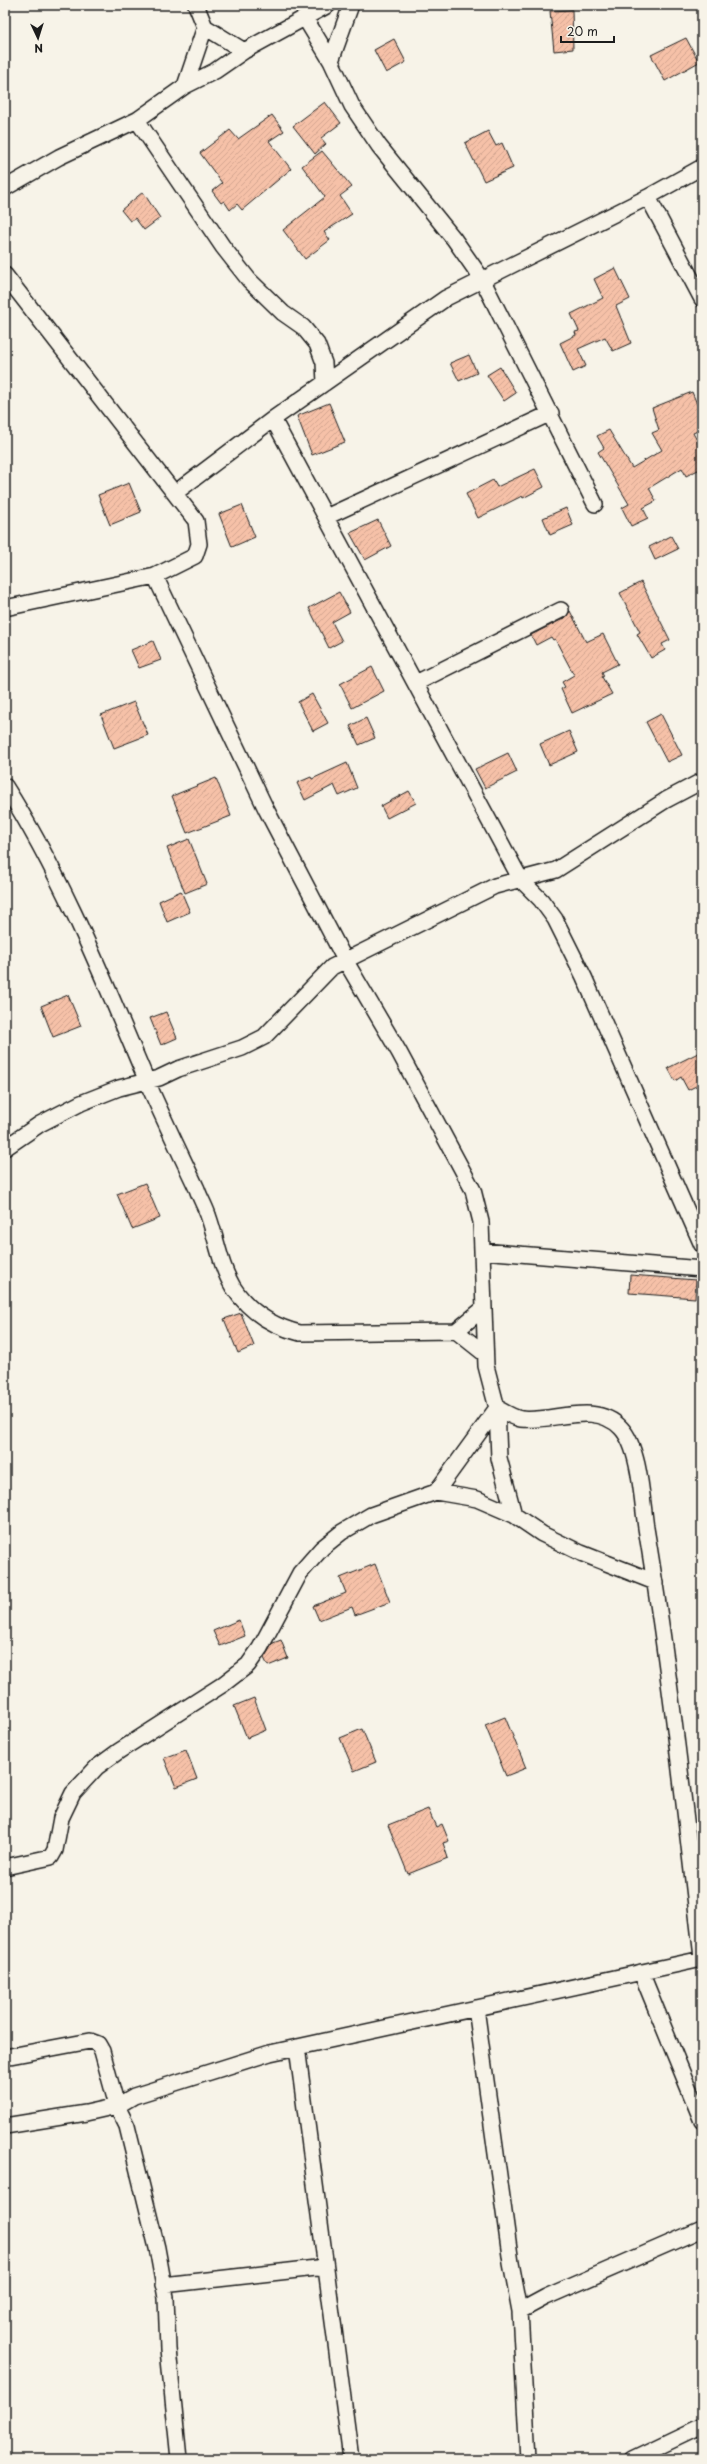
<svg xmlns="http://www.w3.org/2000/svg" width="707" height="2464" font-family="'Playpen Sans',sans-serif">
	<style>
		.building { fill: url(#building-hatch); stroke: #1c1c1c }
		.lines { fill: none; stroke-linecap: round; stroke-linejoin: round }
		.street-casing { stroke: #1c1c1c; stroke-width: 18 }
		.street { stroke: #f7f3e8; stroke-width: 15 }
	</style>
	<defs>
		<pattern id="building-hatch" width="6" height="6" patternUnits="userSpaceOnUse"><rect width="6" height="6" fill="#f6c1a8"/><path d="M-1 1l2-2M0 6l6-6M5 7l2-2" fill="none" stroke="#d2a590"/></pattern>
	</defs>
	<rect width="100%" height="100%" fill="#f7f3e8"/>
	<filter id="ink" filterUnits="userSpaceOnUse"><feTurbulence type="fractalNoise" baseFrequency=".025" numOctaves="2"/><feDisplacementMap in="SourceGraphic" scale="8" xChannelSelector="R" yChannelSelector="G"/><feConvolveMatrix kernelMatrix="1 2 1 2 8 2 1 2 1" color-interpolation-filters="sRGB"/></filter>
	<g filter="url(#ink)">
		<path class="building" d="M 572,10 L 573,49 L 554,51 L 550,11 Z
			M 686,38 L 699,62 L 665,81 L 651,55 Z
			M 394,39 L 406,62 L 386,73 L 374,50 Z
			M 325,102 L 341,123 L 321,138 L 326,144 L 315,154 L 293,126 Z
			M 272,115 L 284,131 L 269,141 L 291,169 L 242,210 L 237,204 L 230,210 L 224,201 L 221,203 L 212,191 L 222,183 L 200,153 L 230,130 L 238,139 Z
			M 488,131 L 496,146 L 502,143 L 513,168 L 484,181 L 465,143 Z
			M 322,151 L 352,187 L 340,196 L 352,214 L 324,232 L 330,240 L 305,259 L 283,230 L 325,197 L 302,166 Z
			M 143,192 L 160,218 L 144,230 L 135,218 L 130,221 L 121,210 Z
			M 615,268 L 630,299 L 616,306 L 631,343 L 613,351 L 605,337 L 578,349 L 586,366 L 573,372 L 560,343 L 576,335 L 575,332 L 579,331 L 571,314 L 603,298 L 594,279 Z
			M 469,355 L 477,373 L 459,381 L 450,363 Z
			M 500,367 L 516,393 L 504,401 L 487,375 Z
			M 692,392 L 702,416 L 702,429 L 693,433 L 702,450 L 702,468 L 686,476 L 682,468 L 649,488 L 656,501 L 643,508 L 648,518 L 631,526 L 622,508 L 629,504 L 598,452 L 604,448 L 597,436 L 609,430 L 632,468 L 662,450 L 652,433 L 659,430 L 652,408 Z
			M 329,403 L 345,442 L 312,455 L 297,416 Z
			M 535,469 L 544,487 L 523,498 L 522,496 L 478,518 L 466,494 L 493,480 L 497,487 Z
			M 129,483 L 141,512 L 110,525 L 98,495 Z
			M 242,505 L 255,537 L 232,547 L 219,514 Z
			M 566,508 L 573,525 L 550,535 L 543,518 Z
			M 378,520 L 391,546 L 365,560 L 350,533 Z
			M 671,536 L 678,549 L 655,560 L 649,547 Z
			M 641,582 L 670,640 L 662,644 L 665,650 L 651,658 L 637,634 L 640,632 L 620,593 Z
			M 339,592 L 350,612 L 332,622 L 342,641 L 329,648 L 309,608 Z
			M 570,611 L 586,642 L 603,634 L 618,664 L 602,672 L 604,676 L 602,677 L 612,694 L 572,713 L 561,689 L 565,687 L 562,682 L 574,675 L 555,639 L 553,640 L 551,637 L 536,645 L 531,635 L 565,618 Z
			M 153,641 L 161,660 L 139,668 L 131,650 Z
			M 372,667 L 384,691 L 352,708 L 340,684 Z
			M 312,694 L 328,723 L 313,731 L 298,702 Z
			M 134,702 L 148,735 L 114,748 L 101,715 Z
			M 661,714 L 682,755 L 667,762 L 646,722 Z
			M 366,718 L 375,738 L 359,745 L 350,726 Z
			M 569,731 L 578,752 L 549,765 L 540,744 Z
			M 508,753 L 517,772 L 485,788 L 475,769 Z
			M 347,763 L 357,788 L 339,796 L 334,785 L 305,800 L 297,783 L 311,777 L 312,779 Z
			M 216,778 L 231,816 L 187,833 L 172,796 Z
			M 409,791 L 416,803 L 387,818 L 381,806 Z
			M 189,839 L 207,884 L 185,893 L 167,848 Z
			M 181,891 L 190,912 L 167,922 L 159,901 Z
			M 68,995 L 81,1026 L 53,1037 L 41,1006 Z
			M 166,1012 L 177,1038 L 161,1045 L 150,1018 Z
			M 702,1051 L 702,1083 L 688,1090 L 681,1077 L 675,1081 L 668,1068 Z
			M 145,1183 L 160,1218 L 132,1229 L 117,1194 Z
			M 630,1275 L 696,1280 L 695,1298 L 629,1293 Z
			M 241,1313 L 254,1346 L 238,1353 L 224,1319 Z
			M 375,1564 L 390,1602 L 355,1615 L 352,1607 L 319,1620 L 313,1606 L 346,1593 L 340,1578 Z
			M 239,1620 L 245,1636 L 220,1646 L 213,1631 Z
			M 281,1640 L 288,1658 L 268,1666 L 264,1658 L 273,1643 Z
			M 254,1698 L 266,1730 L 247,1738 L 234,1706 Z
			M 505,1717 L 526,1768 L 506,1776 L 485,1725 Z
			M 362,1729 L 376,1762 L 354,1771 L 340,1738 Z
			M 186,1750 L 197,1779 L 176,1787 L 164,1758 Z
			M 428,1809 L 436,1827 L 442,1824 L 449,1841 L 443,1843 L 448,1858 L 408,1874 L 388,1825 Z"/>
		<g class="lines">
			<g class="street-casing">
				<path id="street" d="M 196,5 L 205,27 L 244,51
					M 305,18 L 331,61 L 352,106 L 379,146 L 454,239 L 482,279 L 595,504
					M 331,61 L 351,5
					M 185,86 L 205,27
					M 137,120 L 223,247 L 249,280 L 283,313 L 303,327 L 317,344 L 324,363 L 325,383
					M 5,188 L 59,157 L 137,120 L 185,86 L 215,71 L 244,51 L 328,5
					M 648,197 L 702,299
					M 5,275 L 196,521 L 199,544 L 195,556 L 155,576 L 5,608
					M 273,419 L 521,880 L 541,900 L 555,919 L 584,977 L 702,1245
					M 175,493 L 273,419 L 446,298 L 648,197 L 702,167
					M 326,517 L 551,413
					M 155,576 L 266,809 L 345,960 L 399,1052 L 473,1190 L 481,1222 L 486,1366 L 497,1408 L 499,1458 L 514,1515
					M 416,683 L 561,610
					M 5,786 C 63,877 104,980 146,1079 C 162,1116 180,1153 197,1189 C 200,1198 205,1206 208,1215 C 217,1240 220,1265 233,1287 C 249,1312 272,1326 300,1333 L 456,1331 L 485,1354
					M 5,1148 L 40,1124 L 81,1103 L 119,1088 L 159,1078 L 178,1069 L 242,1048 L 264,1037 L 332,967 L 495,886 L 556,870 L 666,800 L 702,781
					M 482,1251 L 702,1269
					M 456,1331 L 484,1308
					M 497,1408 C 504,1412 514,1418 521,1419 C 553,1423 595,1400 621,1428 C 640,1448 642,1501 646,1528 C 670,1670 685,1814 702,1957
					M 436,1492 L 497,1408
					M 5,1867 L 51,1857 L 55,1850 L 61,1818 L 73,1793 L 97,1767 L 119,1751 L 222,1685 L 248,1665 L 260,1648 L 300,1573 L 322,1548 L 342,1532 L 371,1515 L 436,1492 L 477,1499 L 514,1515 L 542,1534 L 581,1553 L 655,1582
					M 641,1972 L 702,2121
					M 476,2008 L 511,2263 L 520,2311 L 546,2297 L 702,2229
					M 297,2047 L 351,2459
					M 5,2057 L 90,2041 L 98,2044 L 102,2051 L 117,2106 L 127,2126 L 157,2248 L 166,2298 L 168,2349 L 179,2459
					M 5,2126 L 86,2113 L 117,2106 L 134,2096 L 270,2053 L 702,1959
					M 163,2285 L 316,2268 L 326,2269
					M 520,2311 L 528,2459
					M 633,2459 L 702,2426"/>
			</g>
			<use href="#street" class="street"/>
		</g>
	</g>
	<rect width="707" height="2464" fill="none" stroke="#f7f3e8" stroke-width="20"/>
	<rect x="10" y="10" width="687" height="2444" fill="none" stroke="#1c1c1c" stroke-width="1.5" filter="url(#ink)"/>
	<g transform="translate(38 38) rotate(176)" stroke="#f7f3e8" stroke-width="3" paint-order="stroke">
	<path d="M0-3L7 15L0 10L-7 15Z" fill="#1c1c1c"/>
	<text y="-6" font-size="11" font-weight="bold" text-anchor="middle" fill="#1c1c1c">N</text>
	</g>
	<path d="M561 36v6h53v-6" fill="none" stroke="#1c1c1c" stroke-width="2"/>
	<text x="567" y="36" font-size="12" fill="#1c1c1c" stroke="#f7f3e8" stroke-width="3" paint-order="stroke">20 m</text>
</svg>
